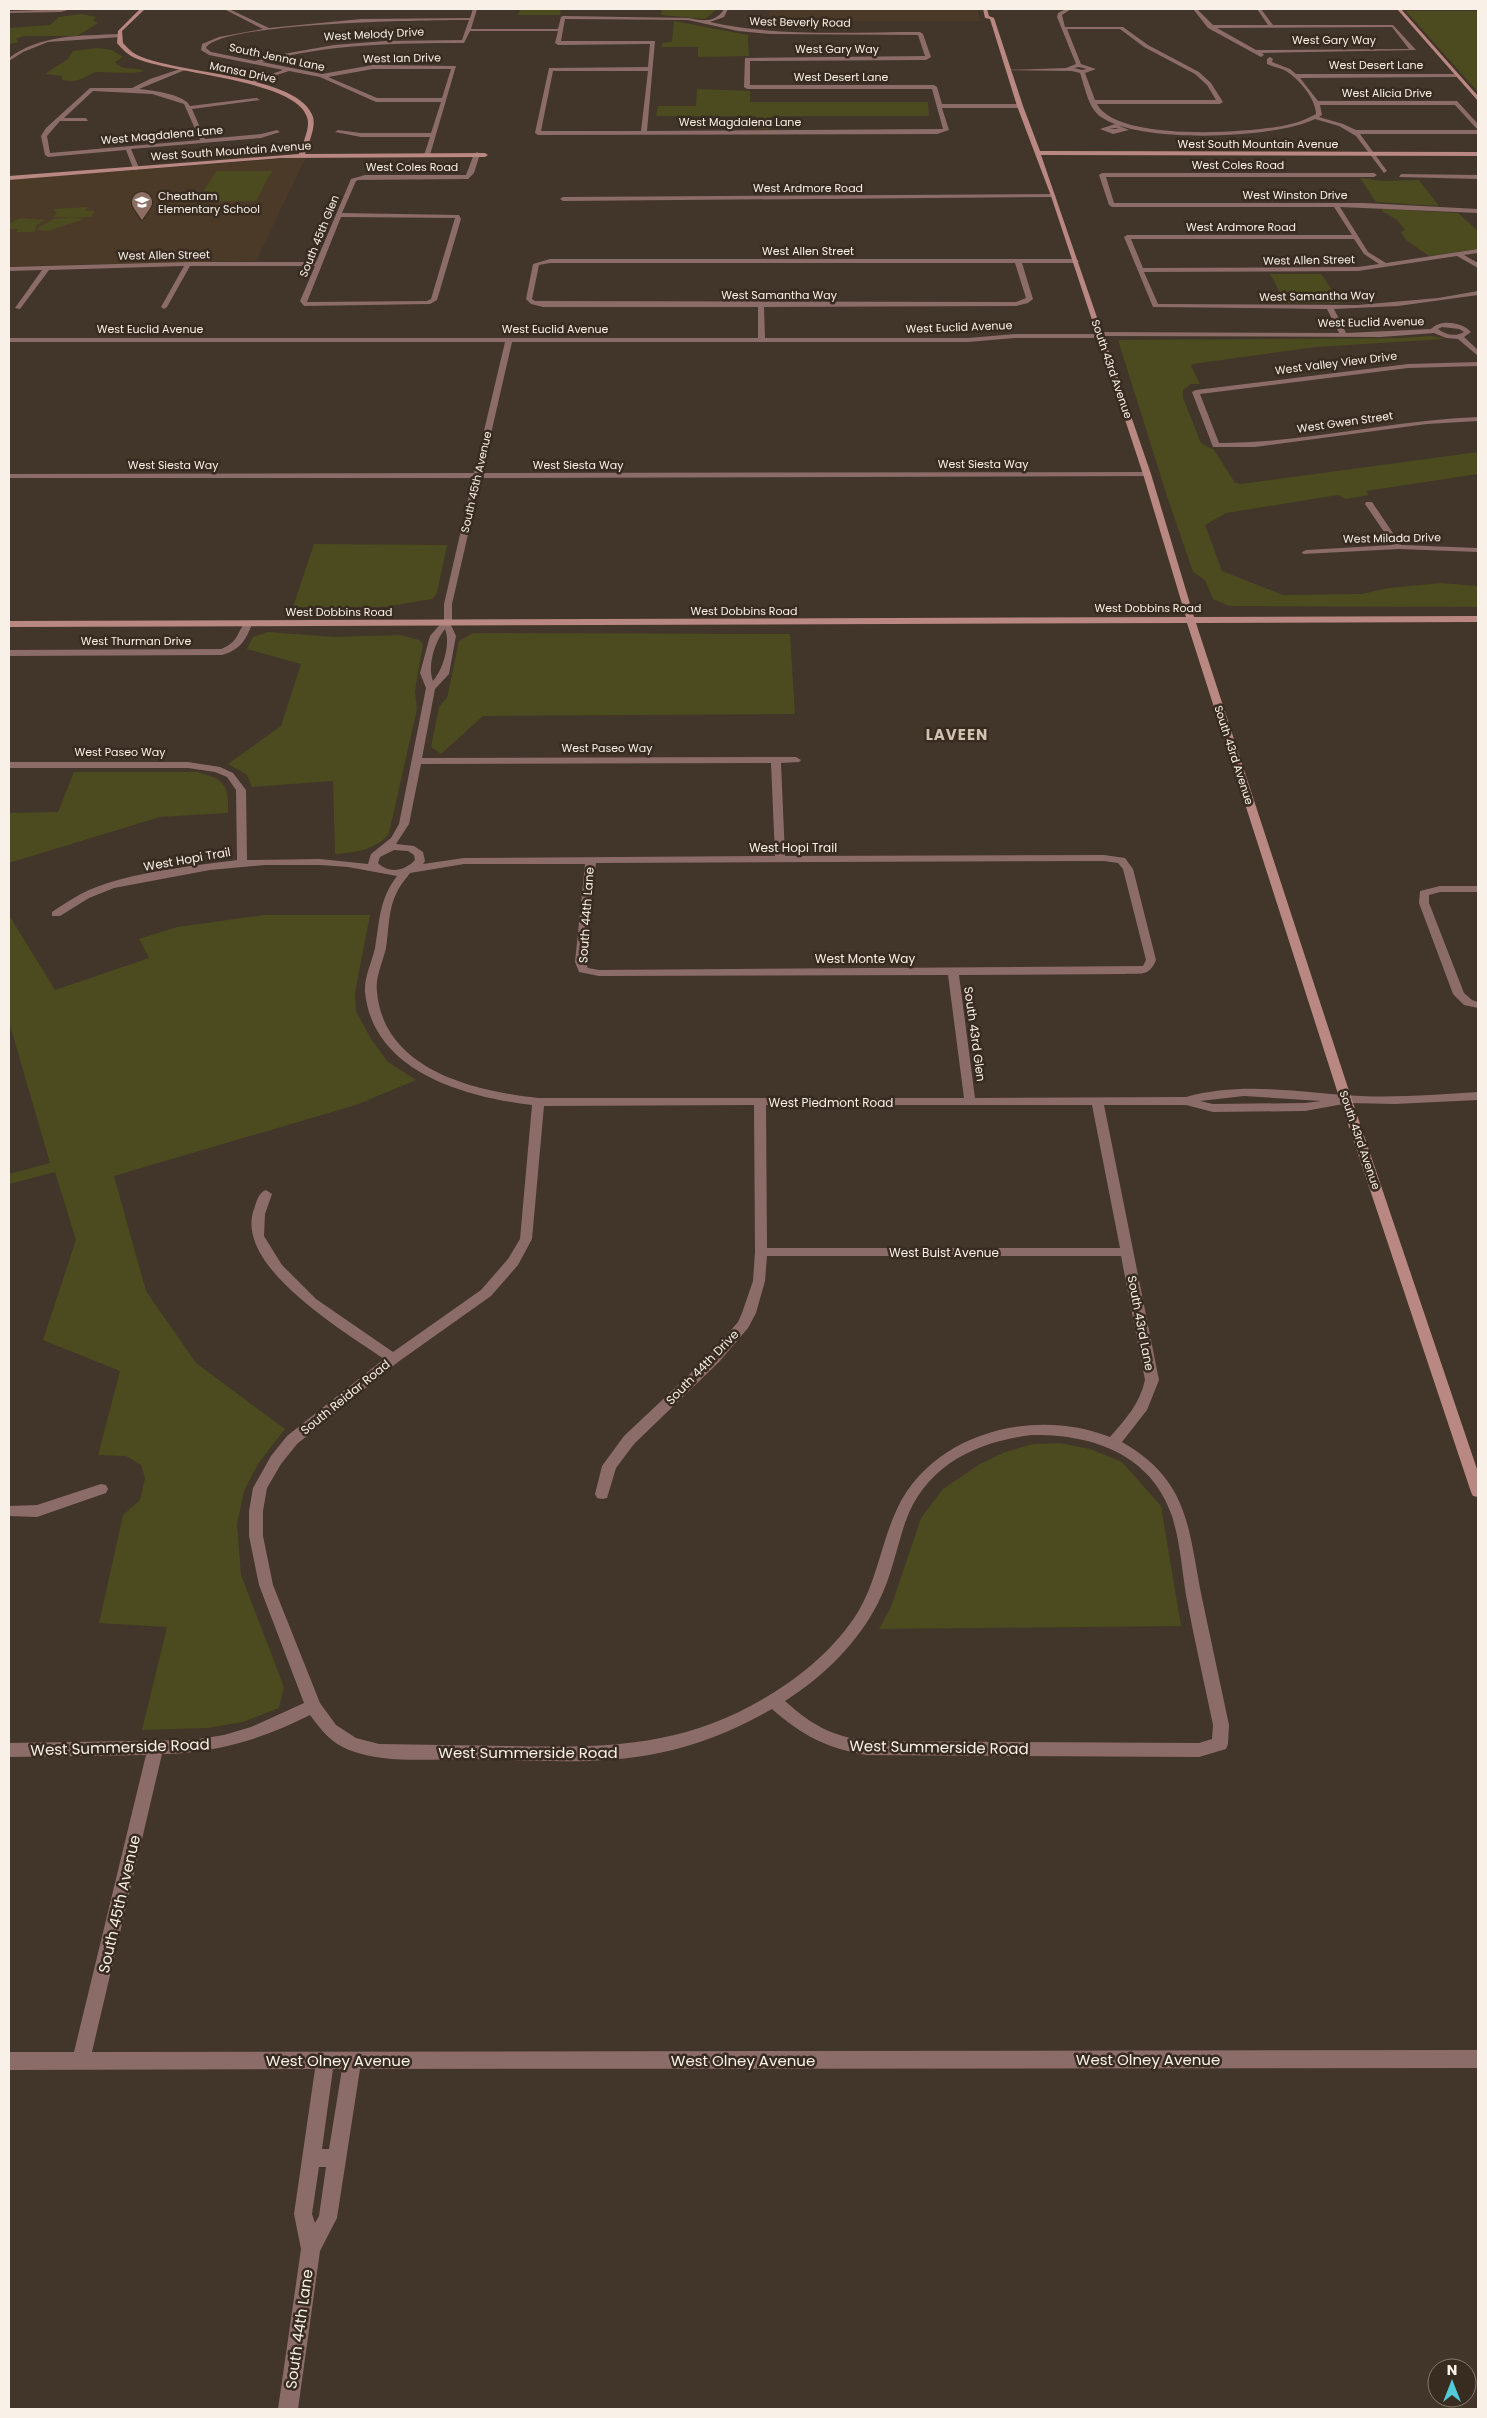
<svg xmlns="http://www.w3.org/2000/svg" width="1487" height="2418" font-family="Poppins,sans-serif">
	<style>
		.built { fill: #4c3a28 }
		.green { fill: #4b4b1f }
		.lines { fill: none; stroke-linecap: round; stroke-linejoin: round }
		.street { fill: #8c6c68; fill-rule: evenodd }
		.secondary { fill: #ba8882; fill-rule: evenodd }
		.labels { text-anchor: middle; dominant-baseline: central; stroke-width: 5; stroke-linejoin: round; paint-order: stroke }
		.far-street-label { font-size: 11px; fill: #f9f0e8; stroke: #382b1f }
		.far-poi-label { font-size: 11px; fill: #f9f0e8; stroke: #382b1f; text-anchor: start }
		.street-label { font-size: 12px; fill: #f9f0e8; stroke: #382b1f }
		.far-district-label { font-size: 15px; font-weight: bold; letter-spacing: 1px; fill: #d1c1b1; stroke: #382b1f }
		.near-street-label { font-size: 15px; fill: #f9f0e8; stroke: #382b1f }
	</style>
	<rect width="100%" height="100%" fill="#423529"/>
	<path class="built" d="M 770,9 L 977,9 L 980,21 L 770,21 Z
		M 306,157 L 256,261 L 9,266 L 9,180 Z"/>
	<path class="green" d="M 520,9 L 561,9 L 560,15 L 518,15 Z
		M 662,9 L 679,9 L 680,10 L 716,10 L 705,19 L 661,15 Z
		M 1406,11 L 1478,11 L 1478,92 Z
		M 81,14 L 96,17 L 93,20 L 98,23 L 77,36 L 23,36 L 16,39 L 19,42 L 9,44 L 9,28 L 50,25 L 59,17 Z
		M 674,21 L 748,35 L 749,56 L 698,57 L 698,47 L 662,47 L 662,43 L 672,42 Z
		M 97,48 L 112,50 L 123,57 L 115,62 C 123,72 135,66 144,71 L 134,73 L 95,72 C 81,79 78,83 62,80 L 62,76 L 45,74 L 68,59 L 73,51 Z
		M 697,89 L 750,91 L 750,102 L 928,102 L 929,116 L 772,116 L 771,129 L 757,129 L 756,116 L 656,116 L 658,106 L 696,106 Z
		M 216,171 L 272,171 L 256,201 L 198,201 Z
		M 1360,178 L 1383,181 L 1419,180 L 1439,206 L 1376,202 Z
		M 87,207 L 85,211 L 95,211 L 91,217 L 53,217 L 57,213 L 53,209 L 55,209 Z
		M 1383,209 L 1458,213 L 1478,231 L 1478,249 L 1429,256 L 1406,240 L 1401,232 L 1405,230 L 1397,220 L 1382,211 Z
		M 74,217 L 84,219 L 48,231 L 38,230 L 38,228 L 54,219 Z
		M 20,218 L 44,220 L 36,226 L 35,232 L 16,232 L 18,229 L 9,229 L 9,224 Z
		M 1270,274 L 1321,274 L 1341,303 L 1286,303 Z
		M 1431,336 L 1445,339 L 1316,347 L 1193,364 L 1191,366 L 1200,384 L 1191,384 L 1183,390 L 1183,398 L 1201,443 L 1214,450 L 1235,483 L 1241,484 L 1478,452 L 1478,474 L 1366,491 L 1369,495 L 1346,499 L 1338,495 L 1226,513 L 1205,525 L 1222,571 L 1283,595 L 1362,594 L 1388,588 L 1441,583 L 1478,586 L 1478,607 L 1229,606 L 1213,599 L 1205,580 L 1193,572 L 1166,493 L 1118,340 L 1400,338 Z
		M 314,544 L 447,545 L 437,593 L 432,599 L 384,607 L 293,607 Z
		M 268,632 L 334,637 L 401,635 L 419,640 L 423,644 L 415,691 L 417,709 L 389,833 C 379,849 353,853 335,854 L 333,781 L 252,787 L 247,775 L 228,764 L 281,726 L 301,664 L 247,649 L 253,637 Z
		M 473,633 L 790,634 L 795,714 L 483,716 L 441,754 L 431,747 L 439,707 L 447,698 L 459,641 Z
		M 74,772 L 197,772 C 225,779 229,785 228,813 L 160,817 L 9,863 L 9,813 L 58,812 Z
		M 9,915 L 55,990 L 149,958 L 139,939 L 177,927 L 264,915 L 370,915 L 355,993 L 356,1011 L 371,1039 L 388,1062 L 416,1080 L 356,1105 L 114,1176 L 146,1291 L 196,1363 L 285,1429 L 258,1464 L 244,1491 L 237,1524 L 241,1575 L 284,1687 L 279,1708 L 243,1722 L 208,1728 L 142,1730 L 167,1627 L 99,1623 L 123,1515 L 140,1500 L 145,1478 L 141,1465 L 126,1456 L 98,1455 L 120,1371 L 43,1340 L 76,1240 L 55,1172 L 9,1184 L 9,1174 L 50,1163 L 9,1022 Z
		M 1060,1443 L 1090,1449 L 1122,1462 L 1161,1506 L 1181,1626 L 879,1629 L 891,1607 L 921,1518 L 943,1489 L 980,1464 L 1005,1452 L 1033,1444 Z"/>
	<g class="lines">
		<path class="street" d="M 71,9 L 61,12 L 9,13 L 9,11 Z
			M 224,9 L 229,9 L 269,28 L 361,19 L 470,18 L 473,9 L 477,9 L 471,29 L 558,29 L 561,17 L 563,16 L 688,18 C 702,21 716,23 724,9 L 728,9 L 724,17 L 710,22 C 779,37 850,32 920,32 L 923,34 L 931,57 L 926,60 L 750,61 L 750,85 L 934,85 L 937,87 L 942,104 L 1020,104 L 1023,106 L 1020,108 L 942,108 L 949,130 L 937,134 L 538,135 L 535,133 L 549,68 L 648,67 L 650,44 L 558,45 L 555,43 L 558,31 L 470,31 L 464,43 C 396,43 328,44 262,62 L 322,74 L 373,65 L 456,66 L 430,155 L 427,157 L 424,155 L 430,137 L 361,137 L 335,132 L 338,130 L 361,133 L 431,133 L 441,102 L 376,102 L 320,77 L 289,71 L 249,84 L 249,82 L 283,70 L 209,55 L 201,50 L 202,44 L 219,37 L 263,29 ZM 565,19 L 688,20 L 738,31 L 770,34 L 918,35 L 925,56 L 745,58 L 744,87 L 747,89 L 932,89 L 943,129 L 647,131 L 655,41 L 561,41 ZM 469,20 L 462,40 L 386,41 L 334,45 L 283,54 L 255,61 L 211,52 L 206,48 C 219,22 433,20 469,20 ZM 373,69 L 451,69 L 442,98 L 377,98 L 328,77 ZM 553,71 L 648,71 L 641,131 L 541,131 Z
			M 1066,9 L 1071,9 L 1062,15 L 1065,27 L 1123,27 L 1148,45 L 1199,72 L 1211,83 L 1223,102 L 1220,104 L 1097,104 C 1116,141 1240,133 1276,127 C 1291,125 1303,121 1316,114 C 1316,99 1299,79 1286,71 C 1281,68 1273,67 1267,64 L 1267,59 L 1270,57 L 1273,59 L 1272,62 L 1290,69 L 1296,74 L 1458,74 L 1456,77 L 1300,78 L 1318,101 L 1457,101 L 1478,124 L 1478,129 L 1476,128 L 1455,105 L 1320,105 L 1322,115 L 1319,117 L 1343,124 L 1356,130 L 1478,130 L 1478,134 L 1360,134 L 1387,171 L 1384,173 L 1356,136 L 1339,126 L 1315,119 C 1274,139 1139,144 1101,117 C 1088,108 1085,87 1080,73 L 1072,71 L 1005,70 L 1066,68 L 1076,64 L 1057,17 L 1058,13 ZM 1067,29 L 1120,29 L 1144,47 L 1195,74 L 1207,85 L 1216,100 L 1095,100 L 1085,73 L 1096,69 L 1081,64 ZM 1079,67 L 1087,69 L 1082,70 L 1074,68 Z
			M 1193,9 L 1197,9 L 1213,25 L 1268,25 L 1257,9 L 1261,9 L 1273,25 L 1393,25 L 1416,50 L 1262,53 L 1264,55 L 1261,57 L 1208,28 ZM 1392,27 L 1409,49 L 1256,50 L 1217,28 Z
			M 119,34 L 121,37 L 48,42 L 23,52 L 9,61 L 9,58 C 41,34 80,36 119,34 Z
			M 180,69 L 185,70 L 139,89 C 151,90 184,94 190,106 L 257,98 L 260,100 L 192,109 L 205,139 L 261,134 L 277,130 L 280,132 L 261,138 L 131,149 L 139,168 L 136,170 L 133,168 L 126,150 L 48,157 L 45,155 L 41,136 L 46,128 L 90,88 L 132,88 L 150,79 ZM 93,91 L 152,94 L 184,104 L 200,140 L 50,153 L 47,136 L 60,121 L 88,121 L 86,118 L 64,118 Z
			M 1115,124 L 1129,130 L 1113,134 L 1100,129 ZM 1115,128 L 1119,129 L 1109,129 Z
			M 477,152 L 480,154 L 474,173 L 468,179 L 358,180 L 356,181 L 342,213 L 459,215 L 461,219 L 437,300 L 430,304 L 304,306 L 300,301 L 315,266 L 190,266 L 167,307 L 164,309 L 161,307 L 184,266 L 49,270 L 20,309 L 15,308 L 42,270 L 9,271 L 9,267 L 188,262 L 316,262 L 351,179 L 365,175 L 466,175 L 474,154 ZM 341,217 L 455,218 L 431,299 L 427,301 L 307,302 Z
			M 1102,173 L 1374,173 L 1377,175 L 1374,177 L 1106,177 L 1114,203 L 1364,203 L 1478,209 L 1478,213 L 1340,207 L 1368,252 L 1386,263 L 1478,249 L 1478,253 L 1464,255 L 1478,263 L 1478,268 L 1457,256 L 1358,271 L 1144,272 L 1158,304 L 1358,305 L 1438,298 L 1478,291 L 1478,295 L 1398,306 L 1334,309 L 1346,333 L 1431,329 C 1441,319 1462,322 1471,332 L 1464,337 L 1478,350 L 1478,356 L 1458,339 L 1446,338 L 1434,333 L 1381,337 L 1103,336 L 1100,338 L 1015,338 L 968,342 L 512,342 L 482,473 L 1147,472 L 1151,474 L 1147,476 L 481,478 L 452,604 L 452,620 L 450,623 L 456,636 L 449,674 L 435,689 L 422,758 L 796,757 L 801,760 L 799,762 L 781,763 L 785,856 L 1104,855 L 1125,858 L 1133,869 L 1156,960 C 1149,977 1141,973 1124,974 L 959,975 L 975,1098 L 1186,1097 C 1244,1081 1301,1093 1360,1096 C 1400,1098 1439,1094 1478,1092 L 1478,1100 L 1395,1104 L 1349,1103 L 1305,1111 L 1213,1112 L 1186,1105 L 1104,1105 L 1159,1380 L 1147,1410 L 1122,1442 C 1190,1481 1188,1529 1202,1598 C 1211,1640 1220,1683 1229,1725 L 1228,1744 L 1226,1749 L 1199,1757 L 867,1755 C 826,1748 803,1736 772,1709 C 737,1729 699,1745 659,1753 C 598,1766 532,1760 470,1759 C 430,1759 386,1764 349,1750 C 331,1743 321,1730 310,1715 C 263,1739 216,1753 162,1754 L 92,2052 L 1478,2050 L 1478,2068 L 360,2069 L 337,2218 L 320,2251 L 298,2409 L 278,2409 L 301,2249 L 294,2214 L 315,2069 L 9,2070 L 9,2052 L 74,2052 L 146,1755 L 9,1757 L 9,1743 L 192,1740 L 224,1735 L 251,1727 L 304,1703 L 259,1585 L 249,1536 L 249,1511 L 253,1488 L 271,1456 L 287,1436 L 384,1359 C 345,1332 237,1268 253,1212 C 256,1204 258,1192 266,1190 L 272,1194 L 265,1214 L 264,1236 L 282,1265 L 316,1299 L 393,1352 L 481,1290 L 508,1259 L 520,1239 L 532,1105 C 465,1097 373,1072 365,992 C 364,977 372,962 375,948 C 380,919 379,900 397,876 L 348,867 L 320,865 L 265,865 L 210,870 L 114,888 L 89,898 L 60,916 L 52,916 L 52,912 C 64,904 76,896 89,890 C 131,872 191,866 237,860 L 236,790 L 227,777 L 215,772 L 188,768 L 9,768 L 9,762 L 188,762 L 220,767 L 233,773 L 246,790 L 247,860 L 320,859 L 368,864 L 371,854 L 391,838 L 399,824 L 426,688 L 420,673 L 430,636 L 444,620 L 444,604 L 473,478 L 9,478 L 9,474 L 474,473 L 505,342 L 9,342 L 9,338 L 758,338 L 758,307 L 543,307 L 531,304 L 526,299 L 533,264 L 550,259 L 1076,259 L 1079,261 L 1076,263 L 1022,263 L 1033,299 L 1028,303 L 1016,306 L 764,307 L 765,338 L 968,338 L 1015,334 L 1097,334 L 1100,332 L 1339,333 L 1327,309 L 1153,307 L 1124,237 L 1127,235 L 1352,235 L 1334,207 L 1112,207 L 1109,205 L 1099,175 ZM 1131,239 L 1354,239 L 1364,254 L 1379,264 L 1358,267 L 1143,268 ZM 550,263 L 1015,263 L 1026,298 L 1016,302 L 535,301 L 532,299 L 539,265 ZM 1442,327 L 1459,329 L 1464,332 C 1455,337 1446,335 1438,329 ZM 445,629 C 451,643 443,670 433,681 C 427,666 435,641 445,629 ZM 771,763 L 775,856 L 464,858 L 423,864 L 425,861 L 423,852 L 414,846 L 396,844 L 409,824 L 421,764 ZM 394,850 L 408,851 L 414,855 L 415,860 C 405,871 389,874 378,863 L 380,857 ZM 1104,861 L 1118,863 L 1123,869 L 1146,960 L 1143,966 L 599,970 L 588,968 L 585,962 L 596,863 ZM 464,864 L 585,864 L 575,962 L 579,972 L 599,976 L 948,975 L 964,1098 L 538,1098 C 474,1091 384,1070 377,992 C 375,977 383,962 386,948 C 389,929 388,909 397,892 C 400,885 406,879 410,873 ZM 1244,1096 L 1321,1101 L 1305,1103 L 1213,1104 L 1200,1101 ZM 754,1105 L 755,1252 L 753,1281 L 742,1313 L 738,1322 L 709,1356 L 624,1436 L 602,1466 L 595,1494 L 597,1498 L 602,1499 L 607,1498 L 616,1468 L 634,1444 L 719,1362 L 748,1328 L 756,1313 L 765,1281 L 767,1256 L 1121,1256 L 1145,1380 C 1140,1403 1126,1419 1110,1437 C 1035,1407 933,1432 897,1509 C 881,1543 877,1580 858,1612 C 836,1647 803,1675 768,1696 C 682,1748 604,1748 507,1746 C 465,1745 422,1745 379,1744 L 356,1738 L 336,1725 L 320,1703 L 273,1585 L 263,1536 L 263,1511 L 267,1488 L 281,1464 L 297,1444 L 398,1362 L 491,1296 L 518,1265 L 532,1239 L 544,1106 ZM 766,1105 L 1092,1105 L 1120,1248 L 767,1248 ZM 1032,1435 C 1092,1434 1151,1454 1172,1516 C 1180,1542 1182,1569 1186,1595 C 1194,1638 1204,1682 1213,1725 L 1212,1739 L 1199,1743 L 867,1741 C 831,1736 812,1725 785,1701 C 824,1676 857,1644 878,1603 C 891,1578 896,1550 905,1523 C 925,1466 975,1442 1032,1435 ZM 333,2069 L 342,2069 L 329,2149 L 322,2149 ZM 319,2167 L 326,2167 L 319,2216 L 315,2223 L 312,2214 Z
			M 1401,174 L 1478,175 L 1478,179 L 1399,177 Z
			M 1054,194 L 1056,197 L 563,201 L 560,199 L 563,197 Z
			M 1478,362 L 1478,366 L 1408,368 L 1200,394 L 1219,443 C 1306,443 1391,420 1478,417 L 1478,421 L 1427,424 L 1255,447 L 1213,447 L 1192,392 L 1196,390 L 1408,364 Z
			M 1366,502 L 1372,502 L 1401,545 L 1478,548 L 1478,552 L 1399,549 L 1303,554 L 1302,552 L 1306,550 L 1393,545 L 1365,504 Z
			M 248,621 L 252,624 C 246,640 240,650 222,655 L 9,656 L 9,650 L 221,649 C 241,642 237,627 248,621 Z
			M 1440,886 L 1478,886 L 1478,892 L 1440,892 L 1429,895 L 1429,903 L 1464,993 L 1472,1000 L 1478,1002 L 1478,1008 L 1464,1005 L 1453,994 L 1419,903 L 1420,891 Z
			M 101,1484 L 106,1485 L 108,1489 L 106,1493 L 37,1517 L 9,1516 L 9,1506 L 37,1505 Z"/>
		<path class="secondary" d="M 140,9 L 145,9 L 122,31 L 123,43 C 127,47 131,52 137,55 C 175,74 299,74 313,117 C 316,128 308,144 305,154 L 485,153 L 488,155 L 485,157 L 281,158 L 9,180 L 9,176 L 299,154 C 302,144 311,128 307,117 C 295,79 170,74 135,58 C 128,55 122,49 117,43 L 118,31 Z
			M 983,9 L 987,9 L 989,16 L 994,18 L 1023,106 L 1040,151 L 1478,152 L 1478,156 L 1041,155 L 1151,474 L 1194,617 L 1478,616 L 1478,622 L 1196,623 L 1352,1100 L 1478,1472 L 1478,1497 L 1473,1496 L 1471,1492 L 1340,1100 L 1187,623 L 9,627 L 9,621 L 1186,617 L 1143,474 L 1051,196 L 1017,106 L 990,19 L 985,18 Z
			M 1397,9 L 1401,9 L 1478,96 L 1478,101 Z"/>
	</g>
	<defs>
		<g id="school-pin" transform="scale(1.125)"><path d="M0 17L-7.5 6A9.5 9.5 0 1 1 7.5 6Z" fill="#8d6e63" stroke="#382b1f"/><path d="M0-5L7-2L0 1L-7-2ZM-4 1L0 2.5L4 1V4Q0 6-4 4Z" fill="#fff"/></g>
	</defs>
	<g fill-rule="evenodd">
		<use href="#school-pin" x="142" y="202"/>
	</g>
	<g class="labels">
		<g class="far-street-label">
			<text transform="translate(800 22) rotate(1)">West Beverly Road</text>
			<text transform="translate(374 34) rotate(-3)">West Melody Drive</text>
			<text x="1334" y="40">West Gary Way</text>
			<text x="837" y="49">West Gary Way</text>
			<text transform="translate(277 57) rotate(12)">South Jenna Lane</text>
			<text transform="translate(402 58) rotate(-1)">West Ian Drive</text>
			<text x="1376" y="65">West Desert Lane</text>
			<text transform="translate(243 72) rotate(12)">Mansa Drive</text>
			<text x="841" y="77">West Desert Lane</text>
			<text x="1387" y="93">West Alicia Drive</text>
			<text x="740" y="122">West Magdalena Lane</text>
			<text transform="translate(162 135) rotate(-5)">West Magdalena Lane</text>
			<text x="1258" y="144">West South Mountain Avenue</text>
			<text transform="translate(231 151) rotate(-4)">West South Mountain Avenue</text>
			<text x="1238" y="165">West Coles Road</text>
			<text x="412" y="167">West Coles Road</text>
			<text x="808" y="188">West Ardmore Road</text>
			<text x="1295" y="195">West Winston Drive</text>
			<text x="1241" y="227">West Ardmore Road</text>
			<text transform="translate(319 236) rotate(-68)">South 45th Glen</text>
			<text x="808" y="251">West Allen Street</text>
			<text transform="translate(164 255) rotate(-1)">West Allen Street</text>
			<text transform="translate(1309 260) rotate(-1)">West Allen Street</text>
			<text x="779" y="295">West Samantha Way</text>
			<text transform="translate(1317 296) rotate(-1)">West Samantha Way</text>
			<text transform="translate(1371 322) rotate(-1)">West Euclid Avenue</text>
			<text transform="translate(959 327) rotate(-2)">West Euclid Avenue</text>
			<text x="150" y="329">West Euclid Avenue</text>
			<text x="555" y="329">West Euclid Avenue</text>
			<text transform="translate(1336 363) rotate(-7)">West Valley View Drive</text>
			<text transform="translate(1112 369) rotate(71)">South 43rd Avenue</text>
			<text transform="translate(1345 422) rotate(-8)">West Gwen Street</text>
			<text x="983" y="464">West Siesta Way</text>
			<text x="173" y="465">West Siesta Way</text>
			<text x="578" y="465">West Siesta Way</text>
			<text transform="translate(476 482) rotate(-77)">South 45th Avenue</text>
			<text transform="translate(1392 538) rotate(-1)">West Milada Drive</text>
			<text x="1148" y="608">West Dobbins Road</text>
			<text x="744" y="611">West Dobbins Road</text>
			<text x="339" y="612">West Dobbins Road</text>
			<text x="136" y="641">West Thurman Drive</text>
			<text x="607" y="748">West Paseo Way</text>
			<text x="120" y="752">West Paseo Way</text>
			<text transform="translate(1234 755) rotate(72)">South 43rd Avenue</text>
			<text transform="translate(1360 1140) rotate(71)">South 43rd Avenue</text>
		</g>
		<g class="far-poi-label">
			<text x="158" y="196">Cheatham<tspan x="158" dy="13">Elementary School</tspan></text>
		</g>
		<g class="street-label">
			<text x="793" y="847">West Hopi Trail</text>
			<text transform="translate(187 859) rotate(-10)">West Hopi Trail</text>
			<text transform="translate(586 915) rotate(-86)">South 44th Lane</text>
			<text x="865" y="958">West Monte Way</text>
			<text transform="translate(975 1034) rotate(82)">South 43rd Glen</text>
			<text x="831" y="1102">West Piedmont Road</text>
			<text x="944" y="1252">West Buist Avenue</text>
			<text transform="translate(1141 1323) rotate(79)">South 43rd Lane</text>
			<text transform="translate(702 1367) rotate(-46)">South 44th Drive</text>
			<text transform="translate(345 1397) rotate(-39)">South Reidar Road</text>
		</g>
		<g class="far-district-label">
			<text x="957" y="734">LAVEEN</text>
		</g>
		<g class="near-street-label">
			<text transform="translate(120 1747) rotate(-2)">West Summerside Road</text>
			<text transform="translate(939 1747) rotate(1)">West Summerside Road</text>
			<text x="528" y="1752">West Summerside Road</text>
			<text transform="translate(119 1904) rotate(-77)">South 45th Avenue</text>
			<text x="1148" y="2059">West Olney Avenue</text>
			<text x="338" y="2060">West Olney Avenue</text>
			<text x="743" y="2060">West Olney Avenue</text>
			<text transform="translate(299 2329) rotate(-82)">South 44th Lane</text>
		</g>
	</g>
	<rect width="1487" height="2418" fill="none" stroke="#f9f0e8" stroke-width="20"/>
	<g transform="translate(1452 2383)"><circle r="24" fill="#382b1f" stroke="#857a6f"/>
	<path d="M0-4L9 19L0 12L-9 19Z" fill="#52cbd9"/>
	<text y="-8" font-size="14" font-weight="bold" text-anchor="middle" fill="#f9f0e8">N</text>
	</g>
</svg>
